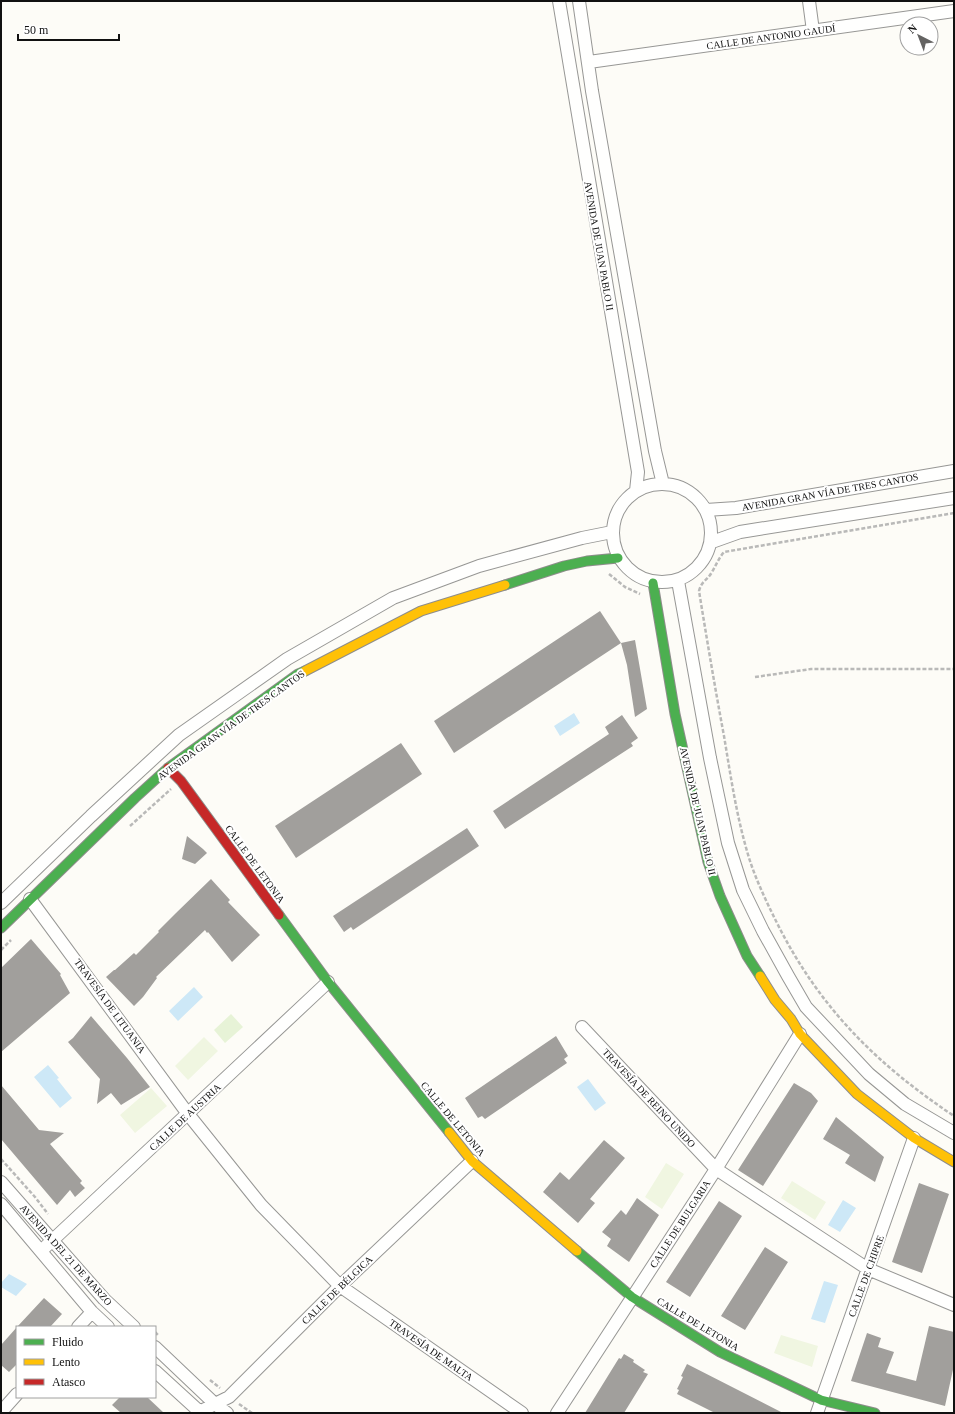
<svg xmlns="http://www.w3.org/2000/svg" width="955" height="1414" font-family="'Times New Roman',serif">
	<style>
		.green { fill: #e7f3d7 }
		.pitch { fill: #f0f6e1 }
		.water { fill: #cde8f7 }
		.building { fill: #a19f9c }
		.lines { fill: none; stroke-linecap: round; stroke-linejoin: round }
		.street-casing { stroke: #979795; stroke-width: 14 }
		.fast-casing { stroke: #8e8d8b; stroke-width: 11 }
		.slow-casing { stroke: #8e8d8b; stroke-width: 11 }
		.jam-casing { stroke: #8e8d8b; stroke-width: 11 }
		.path { stroke: #b9b9b8; stroke-width: 2.5; stroke-dasharray: 4 2; stroke-linecap: butt }
		.street { stroke: #fffffe; stroke-width: 12 }
		.fast { stroke: #4caf50; stroke-width: 9 }
		.slow { stroke: #ffc107; stroke-width: 9 }
		.jam { stroke: #c62828; stroke-width: 9 }
		.labels { text-anchor: middle; dominant-baseline: central; stroke-width: 4; stroke-linejoin: round; paint-order: stroke }
		.street-label { font-size: 10px; fill: #111; stroke: #fff }
	</style>
	<rect width="100%" height="100%" fill="#fdfcf7"/>
	<path class="green" d="M 231,1014 L 243,1027 L 225,1043 L 214,1030 Z"/>
	<path class="pitch" d="M 204,1037 L 218,1051 L 188,1080 L 175,1066 Z
		M 151,1088 L 167,1106 L 135,1133 L 120,1115 Z
		M 666,1163 L 684,1174 L 662,1209 L 645,1197 Z
		M 792,1181 L 826,1202 L 815,1220 L 781,1198 Z
		M 781,1335 L 818,1346 L 812,1367 L 774,1353 Z"/>
	<path class="water" d="M 574,713 L 580,723 L 560,736 L 554,726 Z
		M 194,987 L 203,997 L 178,1021 L 169,1011 Z
		M 48,1065 L 59,1078 L 57,1079 L 72,1098 L 60,1108 L 34,1077 Z
		M 588,1079 L 606,1103 L 595,1111 L 577,1087 Z
		M 843,1200 L 856,1208 L 840,1232 L 828,1225 Z
		M 9,1274 L 27,1284 L 16,1296 L 1,1287 L 1,1283 Z
		M 824,1281 L 838,1285 L 825,1323 L 811,1319 Z"/>
	<path class="building" d="M 600,611 L 621,643 L 635,640 L 647,709 L 635,717 L 627,665 L 621,643 L 454,753 L 434,721 Z
		M 622,715 L 638,738 L 631,743 L 633,746 L 505,829 L 493,811 L 609,734 L 605,727 Z
		M 401,743 L 422,774 L 296,858 L 275,826 Z
		M 467,828 L 479,846 L 353,930 L 351,927 L 344,932 L 333,916 Z
		M 187,836 L 203,849 L 207,853 L 195,864 L 182,859 Z
		M 211,879 L 230,900 L 228,902 L 260,935 L 232,962 L 208,932 L 207,933 L 205,930 L 156,977 L 157,978 L 143,997 L 134,1006 L 106,977 L 114,970 L 115,970 L 134,953 L 136,955 L 159,932 L 158,931 L 176,913 Z
		M 31,939 L 61,974 L 60,975 L 70,993 L 1,1052 L 1,968 Z
		M 91,1016 L 127,1058 L 150,1087 L 121,1105 L 111,1093 L 97,1104 L 100,1079 L 68,1042 L 73,1038 Z
		M 556,1036 L 568,1056 L 564,1059 L 567,1063 L 485,1119 L 482,1116 L 478,1118 L 465,1098 Z
		M 794,1083 L 811,1093 L 818,1101 L 763,1186 L 738,1170 Z
		M 1,1085 L 39,1130 L 64,1133 L 50,1144 L 82,1181 L 80,1183 L 85,1188 L 75,1197 L 70,1190 L 57,1205 L 1,1139 Z
		M 836,1117 L 884,1157 L 875,1182 L 845,1163 L 850,1155 L 823,1139 Z
		M 604,1140 L 625,1158 L 590,1199 L 595,1203 L 578,1223 L 543,1192 L 560,1172 L 569,1180 Z
		M 919,1183 L 949,1194 L 922,1273 L 892,1262 Z
		M 637,1198 L 659,1215 L 629,1262 L 607,1246 L 611,1239 L 602,1232 L 621,1210 L 626,1215 Z
		M 719,1201 L 742,1216 L 690,1297 L 666,1282 Z
		M 765,1247 L 788,1262 L 745,1330 L 721,1316 Z
		M 44,1298 L 62,1314 L 50,1327 L 17,1327 Z
		M 929,1326 L 954,1332 L 954,1365 L 945,1406 L 851,1381 L 867,1333 L 881,1338 L 878,1347 L 894,1352 L 886,1373 L 916,1381 Z
		M 17,1327 L 17,1364 L 9,1372 L 1,1365 L 1,1345 Z
		M 624,1354 L 634,1360 L 633,1362 L 645,1370 L 643,1372 L 648,1374 L 624,1413 L 585,1413 L 619,1358 L 621,1359 Z
		M 687,1364 L 783,1413 L 715,1413 L 677,1394 L 679,1390 L 677,1389 L 683,1377 L 681,1376 Z
		M 120,1397 L 147,1397 L 164,1413 L 121,1413 L 112,1405 Z"/>
	<g class="lines">
		<g class="street-casing">
			<path id="street" d="M 559,1 L 638,472 L 636,491
				M 579,1 L 592,91 L 655,451 L 663,484
				M 809,1 L 813,31
				M 589,62 L 954,11
				M613 533a49 49 0 1 1 98 0a49 49 0 1 1-98 0Z
				M 706,510 L 736,508 L 954,471
				M 712,542 L 740,532 L 954,498
				M 678,581 L 710,758 L 728,843 L 743,890 L 763,931 L 788,976 L 806,1007 L 869,1074 L 905,1104 L 954,1133
				M 30,899 L 188,1114 L 261,1205 L 340,1286 L 522,1413
				M 1,903 L 91,816 L 179,735 L 287,659 L 393,598 L 479,566 L 582,538 L 612,532
				M 582,1027 L 716,1169 L 868,1269 L 954,1305
				M 1,1182 L 104,1299 L 134,1327
				M 1,1204 L 92,1312 L 108,1327
				M 41,1251 L 328,982
				M 78,1327 L 92,1312
				M 155,1347 L 215,1404 L 227,1413
				M 155,1371 L 201,1413
				M 1,1412 L 17,1394
				M 197,1413 L 229,1397 L 340,1286 L 472,1161
				M 557,1413 L 716,1169 L 800,1034
				M 817,1413 L 914,1138"/>
		</g>
		<g class="fast-casing">
			<path id="fast" d="M 653,583 L 675,714 L 708,862 L 720,896 L 747,956 L 760,976
				M 505,585 L 564,566 L 587,561 L 618,558
				M 279,915 L 328,982 L 449,1132
				M 1,928 L 135,798 L 168,768 L 298,674 L 305,671
				M 577,1251 L 632,1297 L 720,1352 L 821,1400 L 875,1413"/>
		</g>
		<g class="slow-casing">
			<path id="slow" d="M 305,671 L 421,611 L 505,585
				M 760,976 L 775,1000 L 791,1019 L 800,1034 L 857,1094 L 914,1138 L 954,1162
				M 449,1132 L 472,1161 L 577,1251"/>
		</g>
		<g class="jam-casing">
			<path id="jam" d="M 168,768 L 181,781 L 279,915"/>
		</g>
		<path class="path" d="M 954,513 L 724,552 C 719,558 716,565 712,572 C 707,581 702,580 699,591 C 707,640 715,688 724,736 C 731,778 737,820 750,861 C 757,882 767,903 777,923 C 819,1007 876,1064 954,1116
			M 609,574 L 625,587 L 640,594
			M 755,677 L 811,669 L 954,669
			M 130,826 L 171,789
			M 1,950 L 11,940
			M 1,1159 L 35,1197 L 48,1214
			M 155,1332 L 159,1336
			M 210,1380 L 220,1388
			M 239,1404 L 252,1413"/>
		<use href="#street" class="street"/>
		<use href="#fast" class="fast"/>
		<use href="#slow" class="slow"/>
		<use href="#jam" class="jam"/>
	</g>
	<g class="labels">
		<g class="street-label">
			<text transform="translate(771 37) rotate(-8)">CALLE DE ANTONIO GAUDÍ</text>
			<text transform="translate(599 246) rotate(80)">AVENIDA DE JUAN PABLO II</text>
			<text transform="translate(830 492) rotate(-10)">AVENIDA GRAN VÍA DE TRES CANTOS</text>
			<text transform="translate(231 725) rotate(-36)">AVENIDA GRAN VÍA DE TRES CANTOS</text>
			<text transform="translate(698 811) rotate(77)">AVENIDA DE JUAN PABLO II</text>
			<text transform="translate(255 864) rotate(54)">CALLE DE LETONIA</text>
			<text transform="translate(110 1006) rotate(54)">TRAVESÍA DE LITUANIA</text>
			<text transform="translate(649 1098) rotate(47)">TRAVESÍA DE REINO UNIDO</text>
			<text transform="translate(185 1117) rotate(-43)">CALLE DE AUSTRIA</text>
			<text transform="translate(453 1119) rotate(50)">CALLE DE LETONIA</text>
			<text transform="translate(680 1224) rotate(-57)">CALLE DE BULGARIA</text>
			<text transform="translate(66 1255) rotate(48)">AVENIDA DEL 21 DE MARZO</text>
			<text transform="translate(866 1276) rotate(-70)">CALLE DE CHIPRE</text>
			<text transform="translate(337 1290) rotate(-44)">CALLE DE BÉLGICA</text>
			<text transform="translate(698 1324) rotate(31)">CALLE DE LETONIA</text>
			<text transform="translate(431 1350) rotate(35)">TRAVESÍA DE MALTA</text>
		</g>
	</g>
	<rect width="955" height="1414" fill="none" stroke="#111111" stroke-width="4"/>
	<rect x="16" y="1326" width="140" height="72" fill="#ffffff" stroke="#a0a0a0"/>
	<rect x="24" y="1339" width="20" height="6" fill="#4caf50" stroke="#a0a0a0"/>
	<text x="52" y="1346" font-size="12" fill="#111111">Fluido</text>
	<rect x="24" y="1359" width="20" height="6" fill="#ffc107" stroke="#a0a0a0"/>
	<text x="52" y="1366" font-size="12" fill="#111111">Lento</text>
	<rect x="24" y="1379" width="20" height="6" fill="#c62828" stroke="#a0a0a0"/>
	<text x="52" y="1386" font-size="12" fill="#111111">Atasco</text>
	<g transform="translate(919 36) rotate(318)"><circle r="19" fill="#ffffff" stroke="#a0a0a0"/>
	<path d="M0-3L7 15L0 10L-7 15Z" fill="#646362"/>
	<text y="-6" font-size="11" font-weight="bold" text-anchor="middle" fill="#111111">N</text>
	</g>
	<path d="M18 34v6h101v-6" fill="none" stroke="#111111" stroke-width="2"/>
	<text x="24" y="34" font-size="12" fill="#111111" stroke="#ffffff" stroke-width="3" paint-order="stroke">50 m</text>
</svg>
